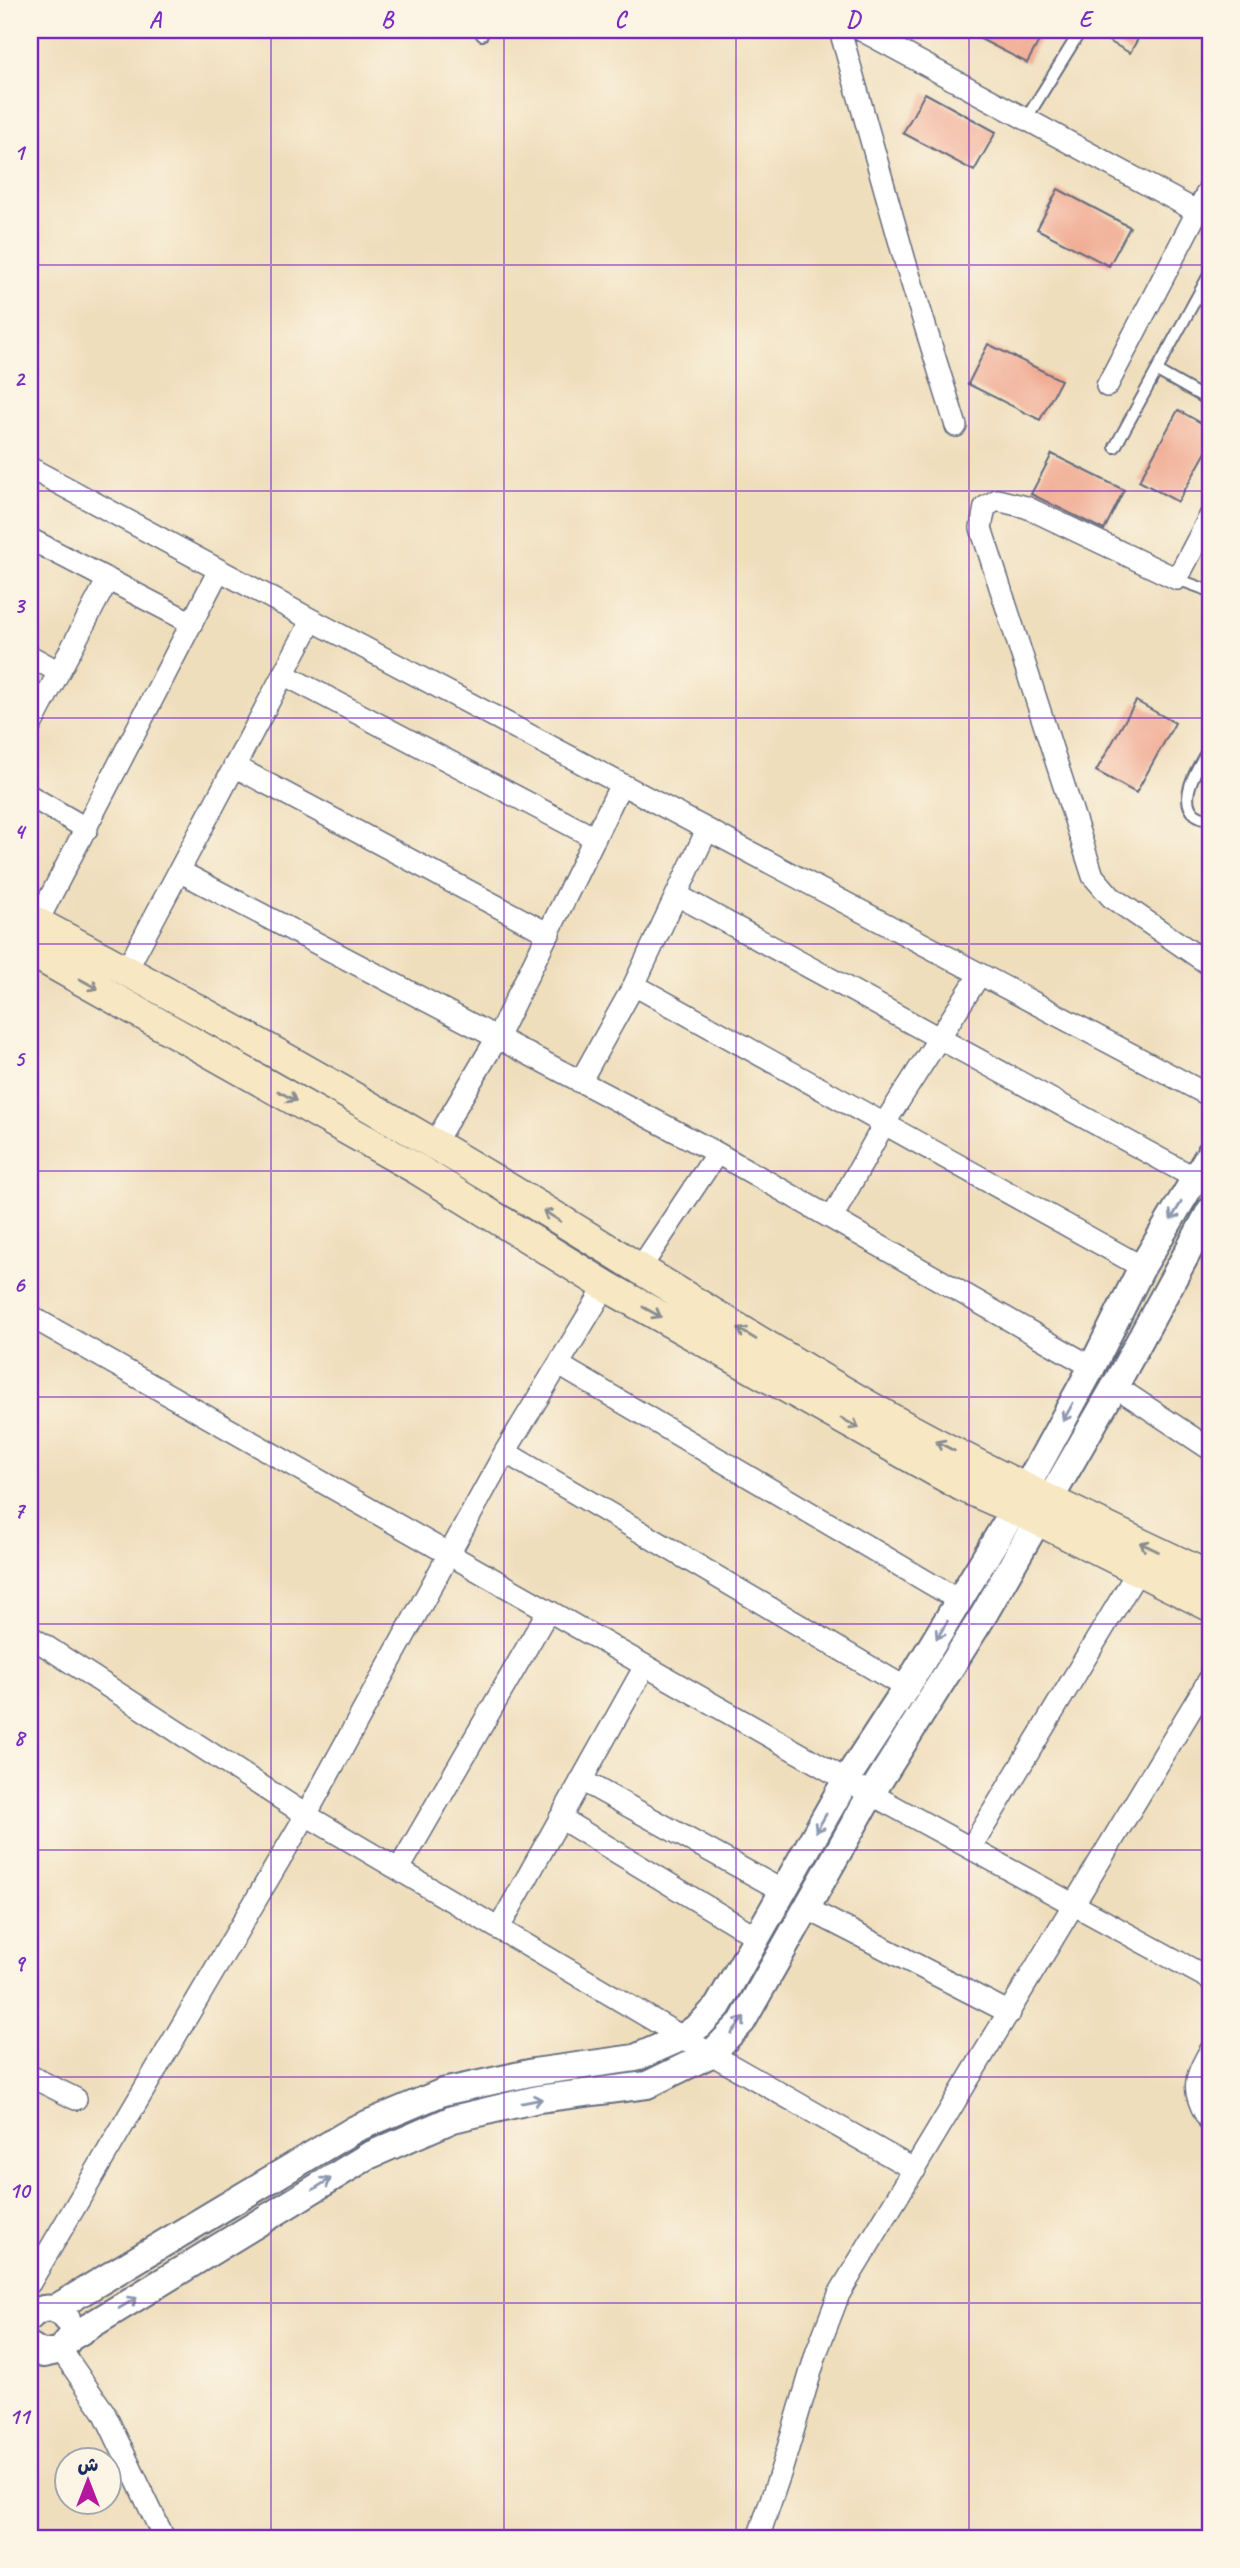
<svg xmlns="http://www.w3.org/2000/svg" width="1240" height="2568" font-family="Caveat,'Playpen Sans Arabic',sans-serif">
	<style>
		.building { fill: #f0a78f }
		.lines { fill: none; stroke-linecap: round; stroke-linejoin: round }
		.service-casing { stroke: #656c7f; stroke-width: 14 }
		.minor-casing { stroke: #656c7f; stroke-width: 24 }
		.tertiary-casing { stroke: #656c7f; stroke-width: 30 }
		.secondary-casing { stroke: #656c7f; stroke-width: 33 }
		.service { stroke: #fff; stroke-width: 10 }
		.minor { stroke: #fff; stroke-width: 21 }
		.tertiary { stroke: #fff; stroke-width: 26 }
		.secondary { stroke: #f7e8c3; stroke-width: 30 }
		.oneway { stroke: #898c90 }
		.oneway2 { stroke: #8d97ae }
		.grid { fill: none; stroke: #7b2cbf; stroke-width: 2; stroke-opacity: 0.55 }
		.neatline { fill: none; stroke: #7b2cbf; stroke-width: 2.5 }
		.grid-label { font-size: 23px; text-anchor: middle; font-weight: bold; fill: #7b2cbf }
	</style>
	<rect width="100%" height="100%" fill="#fcf5e5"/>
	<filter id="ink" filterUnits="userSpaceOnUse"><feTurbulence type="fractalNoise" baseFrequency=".0143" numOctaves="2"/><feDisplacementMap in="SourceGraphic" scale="14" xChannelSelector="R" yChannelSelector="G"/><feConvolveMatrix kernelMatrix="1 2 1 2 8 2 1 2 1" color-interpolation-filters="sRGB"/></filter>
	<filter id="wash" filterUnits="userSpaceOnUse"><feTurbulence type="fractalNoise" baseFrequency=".00686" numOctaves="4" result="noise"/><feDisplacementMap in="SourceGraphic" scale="28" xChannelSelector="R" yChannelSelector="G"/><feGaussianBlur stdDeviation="1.57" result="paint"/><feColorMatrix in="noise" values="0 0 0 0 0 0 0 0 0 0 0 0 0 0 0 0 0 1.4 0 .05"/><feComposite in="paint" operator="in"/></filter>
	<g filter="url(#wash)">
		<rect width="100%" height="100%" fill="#efdebc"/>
		<g id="blocks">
			<path class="building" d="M 963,30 L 1045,30 L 1027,63 Z
				M 1089,30 L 1143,30 L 1130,53 Z
				M 925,93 L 996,132 L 974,171 L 903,133 Z
				M 1058,189 L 1130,227 L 1109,266 L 1037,229 Z
				M 988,344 L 1061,380 L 1040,420 L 968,384 Z
				M 1178,410 L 1210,428 L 1210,445 L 1178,502 L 1139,481 Z
				M 1052,454 L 1124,490 L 1104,530 L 1031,494 Z
				M 1136,701 L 1175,723 L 1136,793 L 1096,771 Z"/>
		</g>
	</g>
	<g filter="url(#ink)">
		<use href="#blocks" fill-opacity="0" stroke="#656c7f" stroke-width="2"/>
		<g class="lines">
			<g class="service-casing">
				<path id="service" d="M 482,35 L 484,30
					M 1026,119 L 1081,30
					M 1157,371 L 1210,401
					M 1115,447 L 1210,273
					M 1177,579 L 1210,591
					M 1210,746 C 1201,762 1176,798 1195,814 C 1199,817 1206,819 1210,822"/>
			</g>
			<g class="minor-casing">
				<path id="minor" d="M 840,30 L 905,261 L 956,426
					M 861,30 L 1198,212
					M 1107,386 L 1210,187
					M 30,468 L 312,620 L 1210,1096
					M 1210,516 L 1177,579 L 1026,507 L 997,500 L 985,507 L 981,528 L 1093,876 L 1111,897 L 1210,965
					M 30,539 L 192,623
					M 30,656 L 59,672
					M 283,674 L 595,838
					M 30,727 L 108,579
					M 234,766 L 549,934
					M 30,796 L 87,829
					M 179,871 L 717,1153 L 1092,1367
					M 677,895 L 1195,1178
					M 30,936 L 219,570
					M 126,971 L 312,620
					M 634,985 L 1142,1267
					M 580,1082 L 634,985 L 707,830
					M 434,1144 L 497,1038 L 621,784
					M 832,1218 L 884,1124 L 980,974
					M 639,1270 L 717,1153
					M 30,1316 L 871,1794 L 1210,1979
					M 559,1365 L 960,1601
					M 1115,1386 L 1210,1449
					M 505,1452 L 906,1688
					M 30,1636 L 306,1815 L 711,2054 L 915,2170
					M 581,1780 L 783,1891
					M 560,1818 L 757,1937
					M 971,1848 L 1139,1569
					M 399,1869 L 548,1611
					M 806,1908 L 1010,2013
					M 499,1928 L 645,1666
					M 1210,2051 C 1193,2080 1191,2092 1210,2122
					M 30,2076 L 76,2099
					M 30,2283 L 306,1815 L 505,1452 L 606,1286
					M 61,2350 L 104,2412 L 164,2538
					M 758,2538 L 782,2468 L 817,2351 L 839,2294 L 1210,1678"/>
			</g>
			<g class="tertiary-casing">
				<path id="tertiary" d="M 54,2309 L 355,2129 L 443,2092 L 534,2072 L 635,2058 L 683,2037 L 700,2025 L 718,2006 L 846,1780 L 906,1688 L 1014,1510 L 1092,1367 L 1142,1267 L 1210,1153
					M 30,2317 C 42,2305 57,2306 67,2319
					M 30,2346 L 43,2354 L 61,2350 L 70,2338 L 368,2156 L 453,2119 L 538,2099 L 647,2085 L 711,2054 L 742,2022 L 871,1794 L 983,1616 L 1115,1386 L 1210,1211"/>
			</g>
			<g class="secondary-casing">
				<path id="secondary" d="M 30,919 C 166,991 301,1066 434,1144 C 586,1233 734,1330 888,1417 C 992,1475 1102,1525 1210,1577
					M 30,951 L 417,1169 L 606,1286 L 962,1486 L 1038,1520 L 1210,1606"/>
			</g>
			<use href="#service" class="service"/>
			<use href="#minor" class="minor"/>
			<use href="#tertiary" class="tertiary"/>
			<use href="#secondary" class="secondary"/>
		</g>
		<defs><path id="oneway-shaft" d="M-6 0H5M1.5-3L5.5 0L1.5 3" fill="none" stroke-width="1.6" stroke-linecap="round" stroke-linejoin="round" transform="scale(1.75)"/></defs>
		<g class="oneway">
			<use href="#oneway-shaft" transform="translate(89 984) rotate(29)"/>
			<use href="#oneway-shaft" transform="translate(287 1096) rotate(29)"/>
			<use href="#oneway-shaft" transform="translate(552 1216) rotate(-148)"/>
			<use href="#oneway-shaft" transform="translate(652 1312) rotate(29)"/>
			<use href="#oneway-shaft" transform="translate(747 1334) rotate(-149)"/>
			<use href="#oneway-shaft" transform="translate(850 1423) rotate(29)"/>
			<use href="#oneway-shaft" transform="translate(945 1446) rotate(-153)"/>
			<use href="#oneway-shaft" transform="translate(1149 1547) rotate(-154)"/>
		</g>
		<g class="oneway2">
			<use href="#oneway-shaft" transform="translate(1176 1211) rotate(121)"/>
			<use href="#oneway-shaft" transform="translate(1068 1412) rotate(119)"/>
			<use href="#oneway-shaft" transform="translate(942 1630) rotate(122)"/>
			<use href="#oneway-shaft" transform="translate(821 1823) rotate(120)"/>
			<use href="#oneway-shaft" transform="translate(738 2025) rotate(-52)"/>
			<use href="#oneway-shaft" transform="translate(532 2101) rotate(-11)"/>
			<use href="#oneway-shaft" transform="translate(322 2184) rotate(-32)"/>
			<use href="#oneway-shaft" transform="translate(128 2303) rotate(-31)"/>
		</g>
	</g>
	<path class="grid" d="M 271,30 L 271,2538M 504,30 L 504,2538M 736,30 L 736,2538M 969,30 L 969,2538M 30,265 L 1210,265M 30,491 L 1210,491M 30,718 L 1210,718M 30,944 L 1210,944M 30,1171 L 1210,1171M 30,1397 L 1210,1397M 30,1624 L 1210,1624M 30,1850 L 1210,1850M 30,2077 L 1210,2077M 30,2303 L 1210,2303"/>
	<rect width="1240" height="2568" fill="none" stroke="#fcf5e5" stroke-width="77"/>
	<g transform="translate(88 2481)"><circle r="33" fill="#fcf5e5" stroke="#a2a6af" stroke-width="2"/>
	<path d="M0-5L12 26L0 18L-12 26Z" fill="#b5179e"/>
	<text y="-10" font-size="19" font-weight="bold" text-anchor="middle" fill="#1b2f5e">ش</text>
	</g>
	<rect x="38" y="38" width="1164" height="2492" class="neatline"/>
	<g class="grid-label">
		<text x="155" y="27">A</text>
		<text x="387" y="27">B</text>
		<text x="620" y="27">C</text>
		<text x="853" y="27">D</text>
		<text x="1085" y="27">E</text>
		<text x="19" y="160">1</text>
		<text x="19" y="386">2</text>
		<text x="19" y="613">3</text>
		<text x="19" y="839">4</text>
		<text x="19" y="1066">5</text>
		<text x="19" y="1292">6</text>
		<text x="19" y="1518">7</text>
		<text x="19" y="1745">8</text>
		<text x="19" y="1971">9</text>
		<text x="19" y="2198">10</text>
		<text x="19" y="2424">11</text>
	</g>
</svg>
